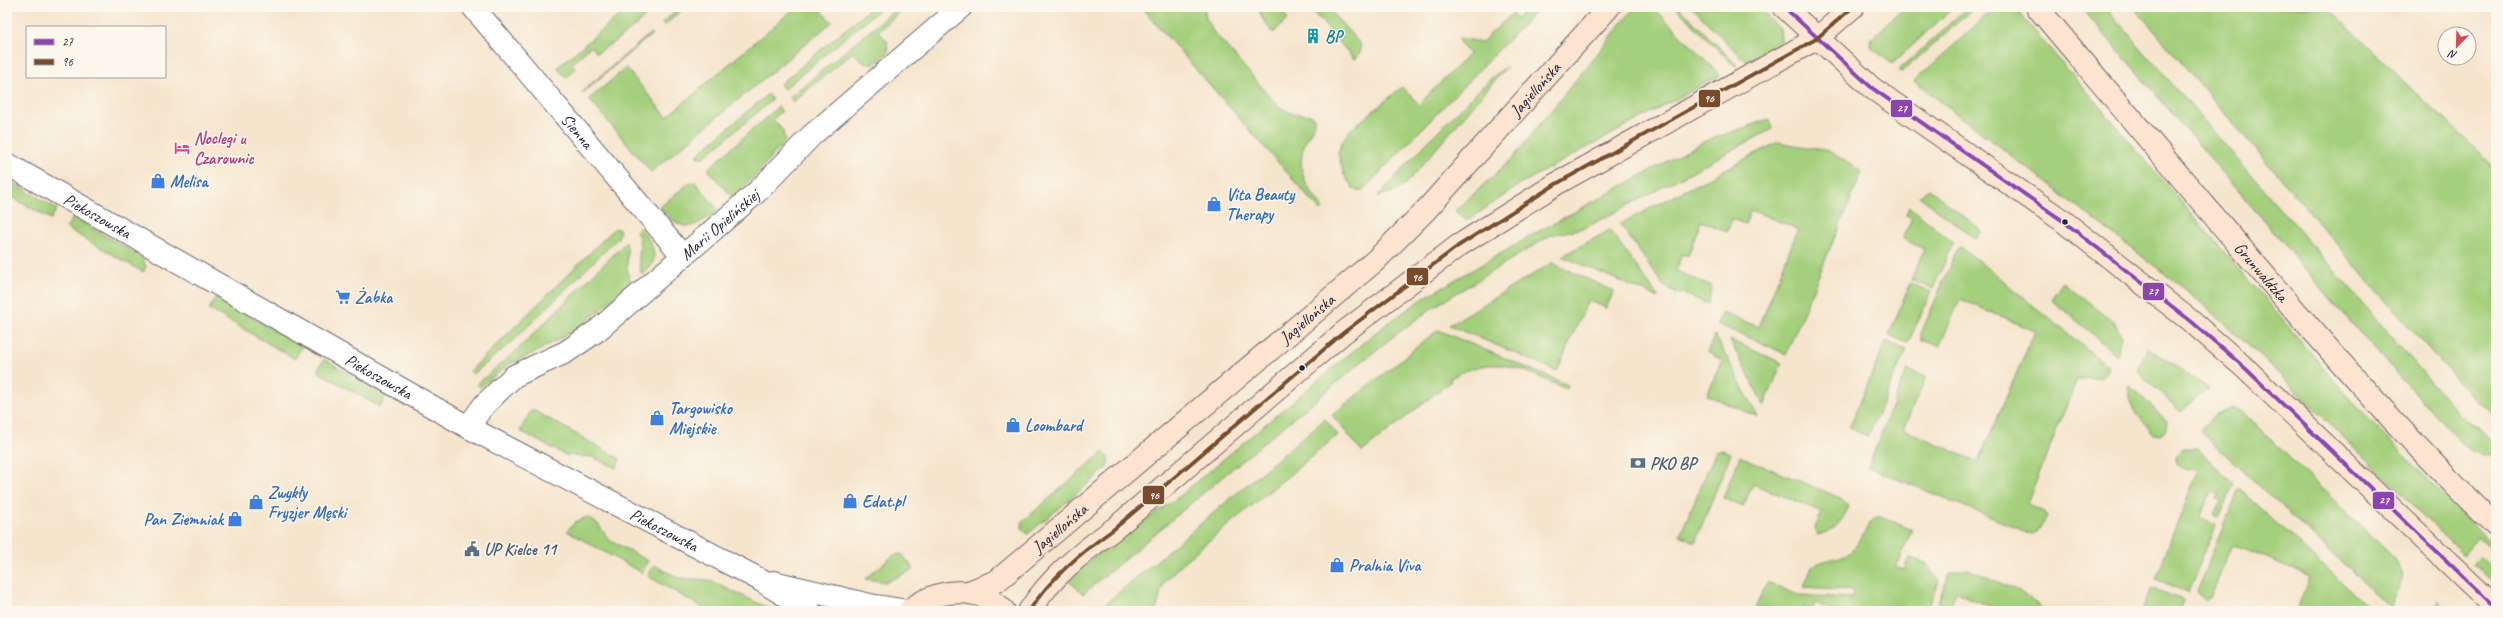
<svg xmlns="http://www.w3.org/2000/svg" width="2503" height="618" font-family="Caveat,sans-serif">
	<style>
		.green { fill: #a4cf7b; stroke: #63785b }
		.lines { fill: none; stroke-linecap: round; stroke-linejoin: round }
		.street-casing { stroke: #6c666e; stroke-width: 24 }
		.secondary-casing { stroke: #6c666e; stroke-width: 24 }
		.street { stroke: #fff; stroke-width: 22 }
		.secondary { stroke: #fde4d0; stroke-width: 22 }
		.bus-1-casing { stroke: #fbf7ec; stroke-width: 7 }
		.bus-2-casing { stroke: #fbf7ec; stroke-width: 7 }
		.bus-1 { stroke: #8e44ad; stroke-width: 4 }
		.bus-2 { stroke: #7a4b2a; stroke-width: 4 }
		.bus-dot { fill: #22223b; stroke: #fbf7ec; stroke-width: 1.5 }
		.labels { text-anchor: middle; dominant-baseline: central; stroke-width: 3; stroke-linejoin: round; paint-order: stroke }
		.culture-label { font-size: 17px; font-weight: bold; fill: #0d838f; stroke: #fbf7ec; text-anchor: start }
		.street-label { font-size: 17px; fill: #22223b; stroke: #fbf7ec }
		.hotel-label { font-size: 17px; font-weight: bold; fill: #b23c85; stroke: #fbf7ec; text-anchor: start }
		.shop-label { font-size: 17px; font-weight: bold; fill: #366cbe; stroke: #fbf7ec; text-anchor: start }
		.service-label { font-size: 17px; font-weight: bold; fill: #4e5e75; stroke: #fbf7ec; text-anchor: start }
		.line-badge { stroke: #fbf7ec; stroke-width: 1.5 }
		.badge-label { font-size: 11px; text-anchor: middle; font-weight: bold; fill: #fff }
	</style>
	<rect width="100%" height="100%" fill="#fbf7ec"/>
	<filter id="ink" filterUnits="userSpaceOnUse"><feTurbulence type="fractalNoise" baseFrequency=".025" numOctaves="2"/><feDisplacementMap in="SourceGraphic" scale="8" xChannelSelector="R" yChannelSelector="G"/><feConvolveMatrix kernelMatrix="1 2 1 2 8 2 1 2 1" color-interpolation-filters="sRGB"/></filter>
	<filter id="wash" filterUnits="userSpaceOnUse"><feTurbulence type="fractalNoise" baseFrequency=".012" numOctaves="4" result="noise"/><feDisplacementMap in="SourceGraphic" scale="16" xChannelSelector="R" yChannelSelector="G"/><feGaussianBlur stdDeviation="0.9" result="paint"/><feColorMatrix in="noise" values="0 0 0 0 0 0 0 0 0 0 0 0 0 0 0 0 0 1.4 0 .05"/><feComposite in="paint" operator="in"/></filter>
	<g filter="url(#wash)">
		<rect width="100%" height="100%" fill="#f6e5cd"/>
		<path class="green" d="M 629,7 L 651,7 C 646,22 611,44 597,53 L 591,46 L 572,64 L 575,68 L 567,77 L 561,73 L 558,67 Z
			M 680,7 L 685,7 L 664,26 L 662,23 Z
			M 796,7 L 825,7 L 822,12 L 832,22 L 651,172 L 589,99 L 626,68 L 667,117 Z
			M 872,7 L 882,7 L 784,89 L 780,84 Z
			M 898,7 L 906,7 L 878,31 L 887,41 L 888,53 C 870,68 869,68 853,52 L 793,102 L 790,97 Z
			M 1141,7 L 1204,7 L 1206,19 L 1212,30 L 1279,107 L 1291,113 L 1310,115 L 1314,118 C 1315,127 1309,133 1306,141 C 1294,167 1306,187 1323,208 L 1321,211 Z
			M 1258,7 L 1278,7 L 1288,19 L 1273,33 L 1262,18 Z
			M 1309,7 L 1327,7 L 1360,44 C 1362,51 1360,56 1354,59 Z
			M 1521,7 L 1540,7 L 1361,192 L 1353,188 L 1344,175 L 1338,153 L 1341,144 L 1348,132 L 1402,87 L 1419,104 L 1470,53 L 1459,42 L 1459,38 L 1482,42 L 1512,14 L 1517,18 L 1525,11 Z
			M 1635,7 L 1653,7 L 1720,75 L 1524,182 L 1467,221 L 1455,211 L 1512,159 Z
			M 1675,7 L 1679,7 L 1737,65 L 1735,66 Z
			M 1692,7 L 1758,7 L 1780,29 L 1781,41 L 1777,46 L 1746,62 Z
			M 1905,7 L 1954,7 L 1892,64 L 1870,46 L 1871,39 Z
			M 1968,7 L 1975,7 L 1902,72 L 1899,70 Z
			M 1996,7 L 2014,7 L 2358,408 L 2496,548 L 2496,553 L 2478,537 L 2463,554 L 2268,363 L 2191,294 L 1914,81 Z
			M 2081,7 L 2105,7 L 2458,413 L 2496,443 L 2496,455 C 2480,456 2469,450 2458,439 L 2366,340 Z
			M 2134,7 L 2327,7 L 2496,169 L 2496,416 L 2477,402 L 2374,288 Z
			M 651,33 L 652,34 L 581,94 L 584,90 Z
			M 1507,66 L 1411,178 L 1397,191 L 1378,196 L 1434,135 L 1489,80 Z
			M 768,94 L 772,100 L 704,157 L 697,157 L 699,153 Z
			M 778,107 L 782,111 L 773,119 L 783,131 L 785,141 L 753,178 L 732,197 L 709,171 L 709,168 Z
			M 1769,119 L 1772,129 L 1587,227 L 1551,235 L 1429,310 L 1386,342 L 1239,463 L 1083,594 L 1068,580 L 1093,557 L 1177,498 L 1376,332 L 1422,299 L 1543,229 L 1705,141 Z
			M 1778,142 L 1829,151 L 1862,172 L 1786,354 L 1717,324 L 1722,313 L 1759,327 L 1798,229 L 1751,210 L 1745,224 L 1732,219 L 1727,232 L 1701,221 L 1688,256 L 1682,254 L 1676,271 L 1712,286 L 1708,304 L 1679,292 L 1677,294 L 1664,286 L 1620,224 Z
			M 10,181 L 57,209 L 51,219 L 7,195 L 7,182 Z
			M 695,182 L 718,210 C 692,230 683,234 660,207 L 689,183 Z
			M 1929,189 L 1980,229 L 1981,232 L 1976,239 L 1919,196 Z
			M 1909,206 L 1953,243 L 1933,289 L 1911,280 L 1924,249 L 1903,239 L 1912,218 L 1906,215 Z
			M 73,217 L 142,257 L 146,267 L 143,272 L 66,228 Z
			M 640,227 C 651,241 664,262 642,274 C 634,260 645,246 636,231 Z
			M 615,228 L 620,230 L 618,238 L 513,341 L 473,374 L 470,371 Z
			M 1610,230 L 1659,298 L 1562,256 Z
			M 626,242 C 630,257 623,269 632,284 L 581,326 L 538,351 L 508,365 L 480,387 L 477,384 L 514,353 Z
			M 1961,247 L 2109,367 C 2105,381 2089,378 2077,379 L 2027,504 L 2045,512 L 2047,516 L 2041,527 L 2032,534 L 1868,467 L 1907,370 L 1926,377 L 1903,429 L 1978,462 L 2035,331 L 1960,299 L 1939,347 L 1921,339 L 1921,334 L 1957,249 Z
			M 1552,263 L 1614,291 L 1606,308 L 1588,300 L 1557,371 L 1449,325 Z
			M 2063,282 L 2115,323 L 2121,336 L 2117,355 L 2051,299 Z
			M 1910,283 L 1931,292 L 1908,343 L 1889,335 Z
			M 216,297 L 302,346 L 295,359 L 209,309 Z
			M 1438,330 L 1568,385 L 1566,389 C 1520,369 1499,352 1450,378 L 1451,381 L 1362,452 L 1332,415 Z
			M 1715,335 L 1758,417 L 1707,395 L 1722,360 L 1707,352 Z
			M 1730,340 L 1782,363 L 1764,406 Z
			M 1886,341 L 1906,350 L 1868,436 L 1849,428 Z
			M 2148,347 L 2208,388 L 2181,412 L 2137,371 Z
			M 324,359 L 386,396 L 380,407 L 317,371 Z
			M 2130,386 L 2168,422 L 2165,431 L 2160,435 L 2154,434 C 2144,421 2123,403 2130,386 Z
			M 2231,408 L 2241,411 L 2394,558 C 2408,578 2399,587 2390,607 L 2199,430 L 2214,415 Z
			M 531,411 L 535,411 L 620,459 L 616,468 L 592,457 L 565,455 L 520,431 Z
			M 1325,419 L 1338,435 L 1183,562 L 1163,584 L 1156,611 L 1097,611 Z
			M 2183,448 L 2197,448 L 2234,484 L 2218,518 L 2213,514 L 2221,501 L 2217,499 L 2219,494 L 2212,492 L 2211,496 L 2208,496 L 2200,518 L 2216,525 L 2188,592 L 2155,579 L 2198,471 L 2196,469 L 2181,468 L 2177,464 L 2176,457 Z
			M 1722,450 L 1731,453 L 1695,542 L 1680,535 L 1716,451 Z
			M 1103,452 L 1109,459 L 1107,468 L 1028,534 L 1022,529 L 1022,522 Z
			M 1740,456 L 1840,498 L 1848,506 C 1844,520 1833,533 1817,535 L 1815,528 L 1822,512 L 1753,484 L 1743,507 L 1723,498 Z
			M 2239,489 L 2372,611 L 2296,611 L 2310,576 L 2233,544 L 2210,598 L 2208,597 L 2206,601 L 2196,592 Z
			M 587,517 L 598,524 L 609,540 L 648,561 L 642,573 L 567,531 L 575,522 Z
			M 1877,517 L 1883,517 L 1912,530 L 1896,566 L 1904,570 L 1909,558 L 1926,563 L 1939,581 L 1927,611 L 1833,611 L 1815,603 L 1813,609 L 1804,607 L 1802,611 L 1754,611 L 1767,582 L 1798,595 L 1851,598 L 1854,590 L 1804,587 L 1812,567 C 1823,558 1839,561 1851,551 C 1863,541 1865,524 1877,517 Z
			M 902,554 L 914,569 L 886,582 L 865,579 L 894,555 Z
			M 2480,557 L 2496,572 L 2496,586 L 2473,564 Z
			M 654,565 L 679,578 L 708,580 L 775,611 L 708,611 L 648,576 Z
			M 1968,569 L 2019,591 L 2046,611 L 2001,611 L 1956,592 L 1948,611 L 1934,611 L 1950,573 Z
			M 2151,588 L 2183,600 L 2179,611 L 2142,611 Z
			M 2438,600 L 2450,611 L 2432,611 Z"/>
	</g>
	<g filter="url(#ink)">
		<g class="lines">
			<g class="street-casing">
				<g id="street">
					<path id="s1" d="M 473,7 L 682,255"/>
					<path id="s2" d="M 7,164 L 468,427 L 757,578 L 810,611"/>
					<path id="s3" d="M 468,427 L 484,405 L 514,376 L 566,352 L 598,330 L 758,191 L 812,135 L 961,7"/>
					<path d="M 773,582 L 870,605 L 908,611"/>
				</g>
			</g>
			<g class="secondary-casing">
				<g id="secondary">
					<path d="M 1784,7 L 1872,88 L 2063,221 L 2192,322 L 2246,369 L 2496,608"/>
					<path id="s4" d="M 2037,7 C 2124,110 2210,213 2299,315 C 2362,387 2426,459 2496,526"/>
					<path id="s5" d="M 971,591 L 997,581 L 1376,260 L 1426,210 L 1609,7"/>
					<path d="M 909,611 C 936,588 979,584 1004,611"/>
					<path d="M 1029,611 C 1051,577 1082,552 1114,529 L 1343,333 L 1458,246 L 1556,184 L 1816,39 L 1853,7"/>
				</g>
			</g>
			<use href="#street" class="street"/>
			<use href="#secondary" class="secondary"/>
			<g class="bus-1-casing">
				<path id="bus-1" d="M 1784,7 L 1872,88 L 2063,221 L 2192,322 L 2246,369 L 2496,608"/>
			</g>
			<g class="bus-2-casing">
				<path id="bus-2" d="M 1029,611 C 1051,577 1082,552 1114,529 L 1343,333 L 1458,246 L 1556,184 L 1816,39 L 1853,7"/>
			</g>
			<use href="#bus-1" class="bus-1"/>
			<use href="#bus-2" class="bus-2"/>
		</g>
	</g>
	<defs>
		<g id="building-bare" transform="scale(1.2)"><path d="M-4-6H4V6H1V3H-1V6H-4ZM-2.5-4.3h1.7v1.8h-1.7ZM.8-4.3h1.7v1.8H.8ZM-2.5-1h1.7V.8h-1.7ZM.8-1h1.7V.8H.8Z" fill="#0f9aa8" stroke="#fbf7ec" stroke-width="2.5" paint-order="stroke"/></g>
		<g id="hotel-bare" transform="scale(1.2)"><path d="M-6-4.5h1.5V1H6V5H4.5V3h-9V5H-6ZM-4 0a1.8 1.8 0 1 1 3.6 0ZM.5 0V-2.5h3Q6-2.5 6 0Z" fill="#d1479c" stroke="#fbf7ec" stroke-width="2.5" paint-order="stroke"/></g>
		<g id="shop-bare" transform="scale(1.2)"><path d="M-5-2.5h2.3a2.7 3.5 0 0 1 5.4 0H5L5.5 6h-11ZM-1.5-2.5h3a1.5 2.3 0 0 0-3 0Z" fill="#3f7fe0" stroke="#fbf7ec" stroke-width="2.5" paint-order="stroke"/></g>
		<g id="supermarket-bare" transform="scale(1.2)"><path d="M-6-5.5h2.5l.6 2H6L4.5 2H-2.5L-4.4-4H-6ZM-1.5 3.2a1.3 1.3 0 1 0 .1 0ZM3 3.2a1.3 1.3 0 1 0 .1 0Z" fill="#3f7fe0" stroke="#fbf7ec" stroke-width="2.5" paint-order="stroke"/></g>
		<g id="bank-bare" transform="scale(1.2)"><path d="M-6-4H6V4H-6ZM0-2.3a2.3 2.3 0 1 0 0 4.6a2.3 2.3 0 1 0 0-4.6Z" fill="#5c6f8a" stroke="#fbf7ec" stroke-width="2.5" paint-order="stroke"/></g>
		<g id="civic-bare" transform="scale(1.2)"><path d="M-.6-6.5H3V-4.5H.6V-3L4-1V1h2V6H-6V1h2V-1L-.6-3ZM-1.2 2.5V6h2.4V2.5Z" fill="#5c6f8a" stroke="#fbf7ec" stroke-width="2.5" paint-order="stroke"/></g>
	</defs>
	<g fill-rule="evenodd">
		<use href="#building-bare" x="1313" y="36"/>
		<use href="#hotel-bare" x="182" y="148"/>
		<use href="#shop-bare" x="158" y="181"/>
		<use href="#shop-bare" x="1214" y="204"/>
		<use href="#supermarket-bare" x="343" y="297"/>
		<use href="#shop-bare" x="657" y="418"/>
		<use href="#shop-bare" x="1013" y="425"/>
		<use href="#bank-bare" x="1638" y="463"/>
		<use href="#shop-bare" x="850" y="501"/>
		<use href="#shop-bare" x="256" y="502"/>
		<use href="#shop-bare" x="235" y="519"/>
		<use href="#civic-bare" x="472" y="549"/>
		<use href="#shop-bare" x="1337" y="565"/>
	</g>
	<g class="bus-dot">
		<circle cx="2065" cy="222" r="3.5"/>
		<circle cx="1302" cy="368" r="3.5"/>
	</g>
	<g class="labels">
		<g class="culture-label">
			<text x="1325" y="36">BP</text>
		</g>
		<g class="street-label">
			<text stroke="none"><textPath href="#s5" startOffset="758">Jagiellońska</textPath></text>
			<text stroke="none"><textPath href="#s1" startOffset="162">Sienna</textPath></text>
			<text stroke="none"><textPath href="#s2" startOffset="104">Piekoszowska</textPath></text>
			<text stroke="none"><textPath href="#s3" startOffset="326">Marii Opielińskiej</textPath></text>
			<text stroke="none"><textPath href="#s4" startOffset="347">Grunwaldzka</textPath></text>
			<text stroke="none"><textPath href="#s5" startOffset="434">Jagiellońska</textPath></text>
			<text stroke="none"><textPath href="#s2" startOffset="428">Piekoszowska</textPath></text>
			<text stroke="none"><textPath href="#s5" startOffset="110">Jagiellońska</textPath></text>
			<text stroke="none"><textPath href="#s2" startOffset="752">Piekoszowska</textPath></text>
		</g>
		<g class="hotel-label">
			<text x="194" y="138">Noclegi u<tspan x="194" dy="20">Czarownic</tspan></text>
		</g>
		<g class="shop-label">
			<text x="170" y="181">Melisa</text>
			<text x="1226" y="194">Vita Beauty<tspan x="1226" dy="20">Therapy</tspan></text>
			<text x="355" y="297">Żabka</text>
			<text x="669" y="408">Targowisko<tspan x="669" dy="20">Miejskie</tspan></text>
			<text x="1025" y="425">Loombard</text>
			<text x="268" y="492">Zwykły<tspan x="268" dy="20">Fryzjer Męski</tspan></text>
			<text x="862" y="501">Edat.pl</text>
			<text x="223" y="519" text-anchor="end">Pan Ziemniak</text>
			<text x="1349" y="565">Pralnia Viva</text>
		</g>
		<g class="service-label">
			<text x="1650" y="463">PKO BP</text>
			<text x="484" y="549">UP Kielce 11</text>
		</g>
	</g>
	<g class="line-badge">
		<rect x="1698" y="89" width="23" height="19" rx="4" fill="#7a4b2a"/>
		<rect x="1890" y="99" width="23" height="19" rx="4" fill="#8e44ad"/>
		<rect x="1406" y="267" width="23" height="19" rx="4" fill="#7a4b2a"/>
		<rect x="2142" y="282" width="23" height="19" rx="4" fill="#8e44ad"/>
		<rect x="1142" y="485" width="23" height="20" rx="4" fill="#7a4b2a"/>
		<rect x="2372" y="491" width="23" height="19" rx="4" fill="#8e44ad"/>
	</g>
	<g class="badge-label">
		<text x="1709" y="102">96</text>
		<text x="1902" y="112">27</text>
		<text x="1417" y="281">96</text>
		<text x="2153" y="295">27</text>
		<text x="1154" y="499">96</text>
		<text x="2384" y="504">27</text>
	</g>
	<rect width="2503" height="618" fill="none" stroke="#fbf7ec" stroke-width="24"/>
	<rect x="26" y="26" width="140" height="52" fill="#fbf7ec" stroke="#a4a2a5"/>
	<rect x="34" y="39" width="20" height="6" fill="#8e44ad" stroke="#a4a2a5"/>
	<text x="62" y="46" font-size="12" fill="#22223b">27</text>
	<rect x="34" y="59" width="20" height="6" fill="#7a4b2a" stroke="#a4a2a5"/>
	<text x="62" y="66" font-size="12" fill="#22223b">96</text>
	<g transform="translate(2457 46) rotate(203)"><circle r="19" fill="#fbf7ec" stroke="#a4a2a5"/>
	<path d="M0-3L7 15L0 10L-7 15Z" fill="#d1495b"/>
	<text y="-6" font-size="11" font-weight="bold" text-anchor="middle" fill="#22223b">N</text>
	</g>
</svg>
